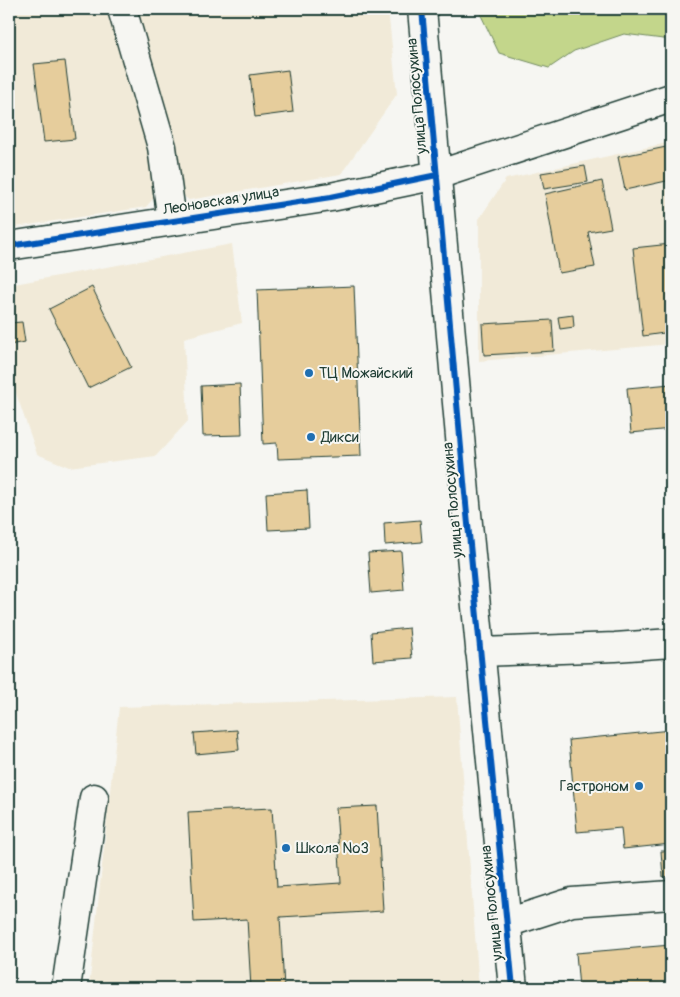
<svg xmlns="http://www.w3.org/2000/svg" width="680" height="997" font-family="Pangolin,sans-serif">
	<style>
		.built { fill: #f1ead8 }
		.green { fill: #c3d68b; stroke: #718a60 }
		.building { fill: #e6cd9c; stroke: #1f3d34 }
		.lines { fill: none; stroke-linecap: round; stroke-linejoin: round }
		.minor-casing { stroke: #1f3d34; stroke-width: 31 }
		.minor { stroke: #f6f6f2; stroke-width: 28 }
		.cycleway-casing { stroke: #f6f6f2; stroke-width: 9 }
		.cycleway { stroke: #0057b8; stroke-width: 6 }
		.poi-dot { fill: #1f6fb2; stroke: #f6f6f2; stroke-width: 2 }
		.labels { text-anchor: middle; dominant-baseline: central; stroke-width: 4; stroke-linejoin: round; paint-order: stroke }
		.street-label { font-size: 15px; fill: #1f3d34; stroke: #f6f6f2 }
		.poi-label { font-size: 15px; fill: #1f3d34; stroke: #f6f6f2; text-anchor: start }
	</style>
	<rect width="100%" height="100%" fill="#f6f6f2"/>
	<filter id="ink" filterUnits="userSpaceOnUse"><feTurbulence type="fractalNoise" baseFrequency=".02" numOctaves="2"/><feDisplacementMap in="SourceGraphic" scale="10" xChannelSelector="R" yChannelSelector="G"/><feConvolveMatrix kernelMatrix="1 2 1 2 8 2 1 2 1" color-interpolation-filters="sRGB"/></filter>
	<g filter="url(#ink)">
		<path class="built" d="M 9,9 L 388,9 L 397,94 L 341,174 L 189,200 L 175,190 L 159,192 L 146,207 L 9,228 Z
			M 671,142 L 671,344 L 479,361 L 479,219 L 506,179 Z
			M 232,244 L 242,323 L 184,338 L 188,421 L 156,456 L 69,467 L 37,454 L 9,373 L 9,285 Z
			M 457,697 L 479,988 L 89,988 L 119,707 Z"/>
		<path class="green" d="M 507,9 L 671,9 L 671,40 L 624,34 L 574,51 L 549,68 L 499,53 L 479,11 Z"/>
		<path class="building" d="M 65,61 L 75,139 L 44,142 L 34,64 Z
			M 288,70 L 293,112 L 255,117 L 250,75 Z
			M 671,146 L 671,180 L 625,190 L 618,157 Z
			M 585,166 L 588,182 L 544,189 L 541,173 Z
			M 602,181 L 611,228 L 588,232 L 595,267 L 559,273 L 545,194 Z
			M 671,244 L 671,332 L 643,336 L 633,248 Z
			M 354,286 L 361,456 L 278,459 L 277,443 L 263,444 L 257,290 Z
			M 92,287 L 131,367 L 88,388 L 49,309 Z
			M 573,315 L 574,327 L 560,329 L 558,317 Z
			M 552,320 L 554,351 L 484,355 L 482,324 Z
			M 22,322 L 25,342 L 9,345 L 9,323 Z
			M 240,384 L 242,435 L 203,436 L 201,386 Z
			M 671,384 L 671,429 L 631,433 L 627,388 Z
			M 307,490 L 309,528 L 268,530 L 266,493 Z
			M 420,520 L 422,542 L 385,545 L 384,523 Z
			M 401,551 L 404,590 L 371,593 L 368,553 Z
			M 409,628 L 412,658 L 373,661 L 371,632 Z
			M 237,730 L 239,750 L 196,754 L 194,733 Z
			M 671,730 L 671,844 L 623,849 L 621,828 L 577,832 L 569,740 Z
			M 377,806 L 383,911 L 280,917 L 284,988 L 251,988 L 247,919 L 194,922 L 188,812 L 272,808 L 277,887 L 341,883 L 336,808 Z
			M 661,851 L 671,851 L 671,876 L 663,877 Z
			M 671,945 L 671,988 L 579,988 L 576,953 Z"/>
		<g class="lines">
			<g class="minor-casing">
				<path id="minor" d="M 122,9 L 162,147 L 172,221
					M 422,9 L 465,493 L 513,988
					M 9,246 L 331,197 L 437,175 L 671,98
					M 480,652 L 615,647 L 671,643
					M 507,923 L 572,902 L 671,895
					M 66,988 L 94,798"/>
			</g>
			<use href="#minor" class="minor"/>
			<g class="cycleway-casing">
				<path id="cycleway" d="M 422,9 L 465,493 L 513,988
					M 9,246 L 331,197 L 437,175"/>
			</g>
			<use href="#cycleway" class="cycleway"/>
		</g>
	</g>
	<g class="poi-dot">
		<circle cx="309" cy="373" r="5"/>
		<circle cx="311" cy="437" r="5"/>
		<circle cx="639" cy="786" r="5"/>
		<circle cx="286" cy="848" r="5"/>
	</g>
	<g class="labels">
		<g class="street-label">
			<text transform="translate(417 96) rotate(-95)">улица Полосухина</text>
			<text transform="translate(221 201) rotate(-9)">Леоновская улица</text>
			<text transform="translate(453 500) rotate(-95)">улица Полосухина</text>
			<text transform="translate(492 903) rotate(-96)">улица Полосухина</text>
		</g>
		<g class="poi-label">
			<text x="319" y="373">ТЦ Можайский</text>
			<text x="321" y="437">Дикси</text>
			<text x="629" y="786" text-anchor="end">Гастроном</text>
			<text x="296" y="848">Школа №3</text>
		</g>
	</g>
	<rect width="680" height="997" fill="none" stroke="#f6f6f2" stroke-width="30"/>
	<rect x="15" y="15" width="650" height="967" fill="none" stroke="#1f3d34" stroke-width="2" filter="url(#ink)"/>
</svg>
